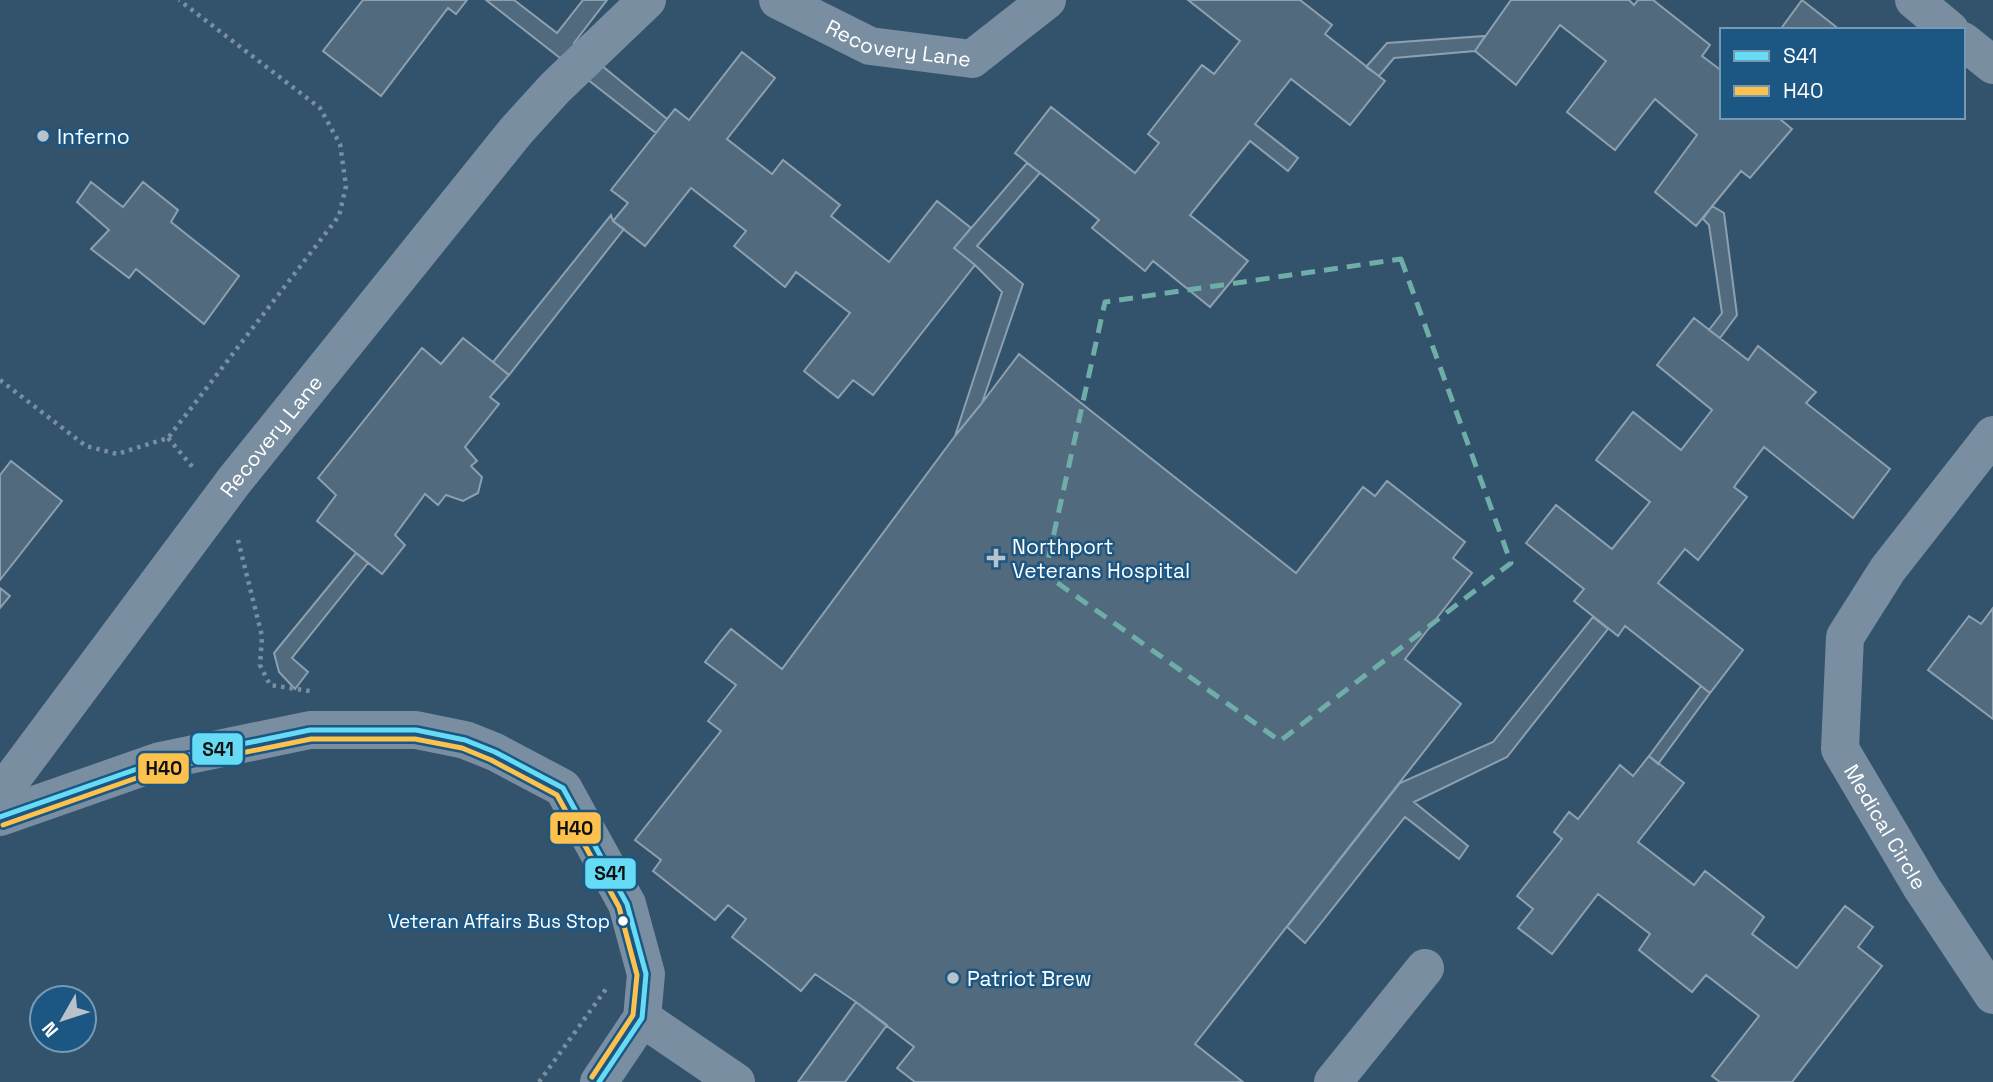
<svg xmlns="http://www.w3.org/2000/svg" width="1993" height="1082" font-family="'Space Grotesk',sans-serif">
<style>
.building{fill:#516a7d;stroke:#8da0af;stroke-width:2}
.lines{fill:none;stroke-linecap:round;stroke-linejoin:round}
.path{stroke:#798ea1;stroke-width:4.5;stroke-dasharray:3.5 5;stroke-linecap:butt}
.minor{stroke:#798ea1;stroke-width:38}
.bus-1-casing{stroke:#1c5682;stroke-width:10}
.bus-2-casing{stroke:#1c5682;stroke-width:10}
.bus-1{stroke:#66dbf5;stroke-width:5}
.bus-2{stroke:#fcc24d;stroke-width:5}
.marked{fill:none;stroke:#6fada8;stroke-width:5;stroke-dasharray:14 9;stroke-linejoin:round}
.poi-dot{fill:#b8c2cb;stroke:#1c5682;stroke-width:2.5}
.bus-dot{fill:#fff;stroke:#1c5682;stroke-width:2.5}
.labels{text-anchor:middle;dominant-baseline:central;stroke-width:5;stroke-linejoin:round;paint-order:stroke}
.bus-label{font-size:19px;fill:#fff;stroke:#1c5682;text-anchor:end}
.street-label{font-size:21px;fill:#fff;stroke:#1c5682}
.poi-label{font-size:21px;fill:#fff;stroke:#1c5682;text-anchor:start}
.line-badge{stroke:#1c5682;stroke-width:2.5}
.pale-badge-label{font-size:19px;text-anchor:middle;font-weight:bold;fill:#111}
</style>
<rect width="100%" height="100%" fill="#33526b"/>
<path class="building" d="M363,0H467L456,14L448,8L381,96L323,51Z
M486,0H514L557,33L583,0H607L574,43L667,119L656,133Z
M1188,0H1300L1332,25L1325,34L1385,81L1350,125L1291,79L1255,124L1298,158L1288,171L1250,141L1190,215L1248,261L1210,307L1153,261L1145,271L1092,228L1099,220L1015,153L1051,107L1135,173L1159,143L1148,134L1202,65L1214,74L1240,41Z
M1511,0H1629L1634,5L1638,0H1653L1710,45L1702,56L1722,71V117H1781L1780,119L1792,129L1750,178L1741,171L1696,226L1655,192L1697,135L1655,99L1615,150L1567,112L1606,61L1560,25L1516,85L1475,51Z
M1802,0L1840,30H1780Z
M1485,36L1475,51L1394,58L1379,76L1366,67L1387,43Z
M742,52L775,78L727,139L772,174L783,160L840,205L831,216L889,262L937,201L971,228L954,248L975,265L873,395L853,380L838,398L804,371L850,313L796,272L785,287L734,246L746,231L691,188L645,246L613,221L628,203L611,190L675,109L689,120Z
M1027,163L1040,173L977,246L1023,284L982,403L955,436L1002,292L975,265L954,248Z
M91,182L123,207L143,182L178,210L171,222L239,276L204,324L136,269L129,278L91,249L109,230L77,202Z
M1712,206L1724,213L1737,315L1720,338L1709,330L1722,313L1709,225L1703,219Z
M611,215L613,221L624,229L509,375L493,362Z
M1694,318L1748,360L1758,346L1816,392L1806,403L1890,469L1853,518L1764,447L1734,487L1747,497L1698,560L1685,549L1658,583L1743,650L1710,693L1625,626L1618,636L1574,601L1584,589L1526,543L1556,505L1612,549L1650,502L1596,460L1633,412L1681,450L1712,410L1657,365Z
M463,338L509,375L490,397L499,404L465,447L477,461L471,466L482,477L478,493L463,501L446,495L438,505L425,494L395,535L405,545L382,574L317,521L336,495L318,478L422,348L441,364Z
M1019,354L1296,573L1363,487L1375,496L1387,481L1465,542L1453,558L1472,573L1405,659L1461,704L1195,1044L1243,1082H915L897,1068L914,1047L856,1002L815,974L801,991L732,937L746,919L728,905L715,920L653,871L661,860L635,840L721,731L708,721L736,685L705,662L721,641L731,629L782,669L955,436L982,403Z
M11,461L62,501L0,580V475Z
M356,553L368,563L292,658L308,672L295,689L279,672L274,653Z
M0,588L10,596L0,608Z
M1993,608V719L1928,670L1969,616L1981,624Z
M1593,617L1608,629L1507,757L1414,802L1468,846L1459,859L1405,817L1305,943L1287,927L1400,783L1493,742Z
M1701,686L1710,693L1658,764L1649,756Z
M1649,756L1684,783L1638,842L1694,885L1705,871L1764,917L1752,934L1797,968L1845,906L1873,927L1858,947L1882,966L1792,1082H1720L1712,1076L1759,1016L1706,975L1692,992L1639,950L1650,934L1598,894L1552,954L1518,928L1533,909L1517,896L1562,839L1554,832L1569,812L1578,819L1620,765L1633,776Z
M856,1002L887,1025L845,1082H798Z"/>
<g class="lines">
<path class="path" d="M0,380L86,446L117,454L168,438L339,216L346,186L340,144L320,108L179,0
M168,438L195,470
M238,540L262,636L260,665L270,685L310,691
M539,1082L606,989"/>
<g class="minor">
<path id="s1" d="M778,0L870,46L972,59L1047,0"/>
<path d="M1914,0L1950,30"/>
<path d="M1963,41L1993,65"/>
<path id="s2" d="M1993,435L1888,569L1845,637L1840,749L1922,888L1993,995"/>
<path id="s3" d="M0,795L234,481L516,131L555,88L647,0"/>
<path d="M0,817L160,761L310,730H416L465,740L495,752L563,788L627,904L646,974L642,1018L599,1082"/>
<path d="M642,1018L736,1082"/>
<path d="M1333,1082L1425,968"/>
</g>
<g class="bus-1-casing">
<path id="bus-1" d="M0,817L160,761L310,730H416L465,740L495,752L563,788L627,904L646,974L642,1018L599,1082"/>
</g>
<g class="bus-2-casing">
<path id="bus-2" d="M3,825L162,769L311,739H415L462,748L491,760L557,795L619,907L637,975L633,1015L592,1077"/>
</g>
<use href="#bus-1" class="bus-1"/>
<use href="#bus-2" class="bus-2"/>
</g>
<path class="marked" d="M1401,259L1511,563L1280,741L1045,574L1105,302Z"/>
<g class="poi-dot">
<circle cx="43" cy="136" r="7"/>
<path d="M992.5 547.5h7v7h7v7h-7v7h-7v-7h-7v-7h7z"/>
<circle cx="953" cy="978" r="7"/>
</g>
<circle class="bus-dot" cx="623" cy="921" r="6"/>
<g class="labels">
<g class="bus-label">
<text x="610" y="921">Veteran Affairs Bus Stop</text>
</g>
<g class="street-label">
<text stroke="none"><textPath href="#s1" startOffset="130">Recovery Lane</textPath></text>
<text stroke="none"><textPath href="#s3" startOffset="450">Recovery Lane</textPath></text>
<text stroke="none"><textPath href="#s2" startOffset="453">Medical Circle</textPath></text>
</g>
<g class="poi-label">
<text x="57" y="136">Inferno</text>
<text x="1012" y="546">Northport<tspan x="1012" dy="24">Veterans Hospital</tspan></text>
<text x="967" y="978">Patriot Brew</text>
</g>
</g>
<g class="line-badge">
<rect x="191" y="732" width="53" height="34" rx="7" fill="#66dbf5"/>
<rect x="137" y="752" width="53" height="33" rx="7" fill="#fcc24d"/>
<rect x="549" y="811" width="53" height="34" rx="7" fill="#fcc24d"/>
<rect x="584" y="857" width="53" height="33" rx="7" fill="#66dbf5"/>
</g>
<g class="pale-badge-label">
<text x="218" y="756">S41</text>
<text x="164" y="775">H40</text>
<text x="575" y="835">H40</text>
<text x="610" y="880">S41</text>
</g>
<rect x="1720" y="28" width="245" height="91" fill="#1c5682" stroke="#779ab4" stroke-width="2"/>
<rect x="1734" y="51" width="35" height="10" fill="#66dbf5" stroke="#779ab4" stroke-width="2"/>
<text x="1783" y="63" font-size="21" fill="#ffffff">S41</text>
<rect x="1734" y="86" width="35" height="10" fill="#fcc24d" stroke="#779ab4" stroke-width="2"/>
<text x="1783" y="98" font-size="21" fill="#ffffff">H40</text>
<g transform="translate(63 1019) rotate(231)"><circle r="33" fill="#1c5682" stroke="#779ab4" stroke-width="2"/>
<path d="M0-5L12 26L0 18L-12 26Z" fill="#b8c2cb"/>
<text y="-10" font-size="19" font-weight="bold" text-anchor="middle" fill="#ffffff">N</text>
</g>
</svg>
